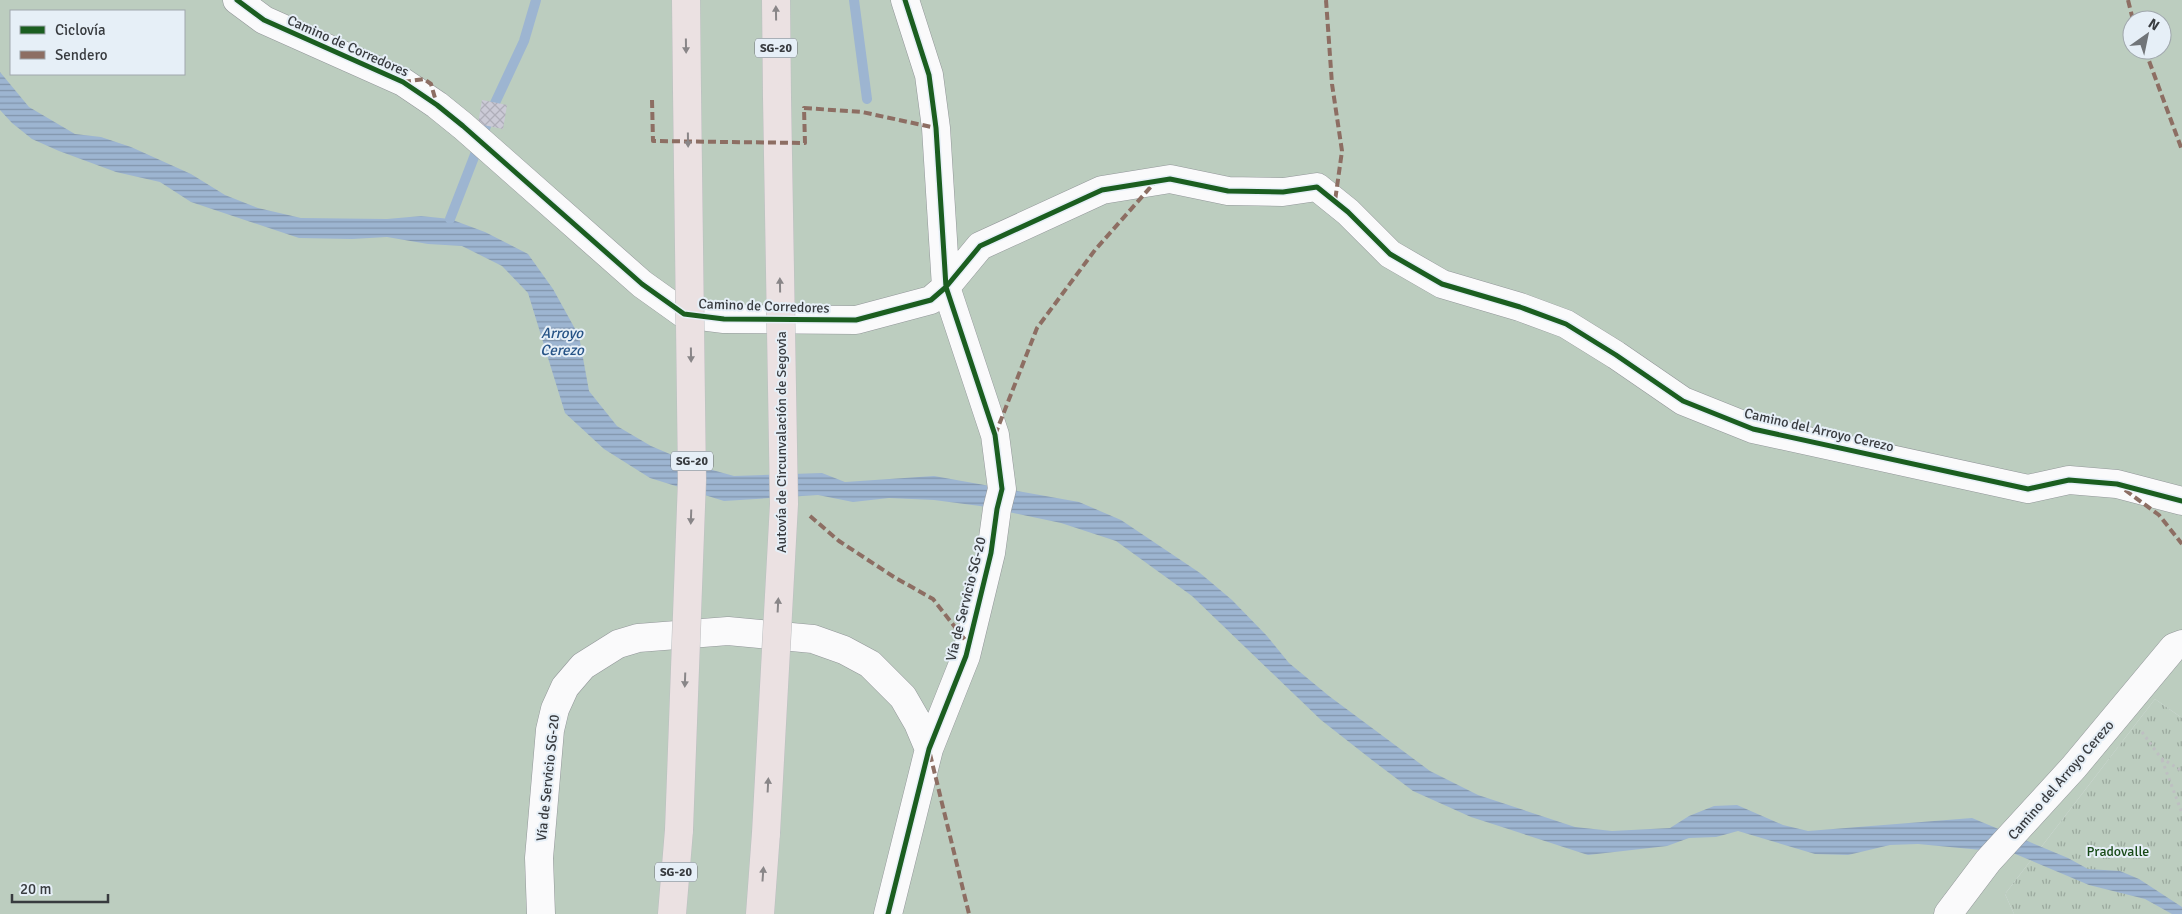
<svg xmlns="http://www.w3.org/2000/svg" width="2182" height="914" font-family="Signika,sans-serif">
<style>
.grass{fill:#bccdbf;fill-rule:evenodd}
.park{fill:url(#park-tufts)}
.water{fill:url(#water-rules)}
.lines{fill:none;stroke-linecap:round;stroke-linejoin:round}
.stream{stroke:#9db5d1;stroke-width:10}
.building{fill:url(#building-cross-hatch)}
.street-casing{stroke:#929699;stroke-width:29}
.highway-casing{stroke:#bcbfc1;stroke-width:29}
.path{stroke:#bebfc2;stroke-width:3;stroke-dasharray:2.5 4;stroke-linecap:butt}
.street{stroke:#fafafb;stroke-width:28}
.highway{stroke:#ebe1e2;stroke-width:28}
.highway-bridge-casing{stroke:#bcbfc1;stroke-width:29;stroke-linecap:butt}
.highway-bridge{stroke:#ebe1e2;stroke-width:28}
.quiet{stroke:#8d6e63;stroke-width:4;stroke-dasharray:8 4;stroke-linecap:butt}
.cycleway-casing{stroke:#e6eff7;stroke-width:8}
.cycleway{stroke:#1b5e20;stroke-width:5}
.oneway{fill:#898688}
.labels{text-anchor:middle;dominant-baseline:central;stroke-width:4;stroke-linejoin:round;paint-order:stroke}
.shield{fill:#e6eff7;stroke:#6c7176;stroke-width:1}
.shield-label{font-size:12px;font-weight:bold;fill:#383b3f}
.street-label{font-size:14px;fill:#383b3f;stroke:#e6eff7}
.park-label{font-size:14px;fill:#174a17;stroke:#e6eff7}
.water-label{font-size:15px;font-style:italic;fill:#265386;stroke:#e6eff7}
</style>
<defs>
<pattern id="park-tufts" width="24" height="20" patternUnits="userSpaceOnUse" patternTransform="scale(1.25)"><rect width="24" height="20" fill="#bccdbf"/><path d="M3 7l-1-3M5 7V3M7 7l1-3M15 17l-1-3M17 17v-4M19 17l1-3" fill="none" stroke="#9aa89d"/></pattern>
<pattern id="water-rules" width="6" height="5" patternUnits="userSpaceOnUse" patternTransform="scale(1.25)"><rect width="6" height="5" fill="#9db5d1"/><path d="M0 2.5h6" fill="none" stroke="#8194ab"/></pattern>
<pattern id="building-cross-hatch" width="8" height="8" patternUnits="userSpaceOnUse" patternTransform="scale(1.25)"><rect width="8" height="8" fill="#cbcad6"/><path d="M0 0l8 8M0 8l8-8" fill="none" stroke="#afaeb9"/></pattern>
</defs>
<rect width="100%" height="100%" fill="#dce1e5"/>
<path class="grass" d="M0,0H2182V718L2155,699L2005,894L2014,914H0ZM11,11H184V74H11ZM2132,20H2162V50H2132Z"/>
<path class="park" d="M2155,699L2182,718V914H2014L2005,894Z"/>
<path class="water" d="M0,72L29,107L75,134L101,137L131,147L191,174L225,195L258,208L301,218L387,219L421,216L450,219L485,232L528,254L553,289L579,336L589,391L617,426L651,446L698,466L734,476L822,473L845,482L934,476L1079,502L1121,520L1200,573L1232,600L1267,636L1289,663L1329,696L1430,771L1478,795L1575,827L1612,831L1670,828L1689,816L1714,806L1737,805L1783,825L1808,831L1972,818L2068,858L2088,869L2120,871L2139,879L2182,907V914H2172L2145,899L2089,885L2013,853L1918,844L1890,845L1848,855L1815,854L1738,831L1716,837L1689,838L1667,846L1588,855L1471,817L1413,791L1372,760L1321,720L1192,596L1116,541L1061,523L980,506L934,500L889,498L853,502L818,495L724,501L650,478L604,449L565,413L528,293L502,266L462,246L428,244L387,237L352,239L299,238L191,202L160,182L116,172L59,151L32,139L12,123L0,110Z"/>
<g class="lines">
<path class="stream" d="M854,0L867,99
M450,219L495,103L524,41L536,0"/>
</g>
<path class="building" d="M482,100L507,105L503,129L478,124Z"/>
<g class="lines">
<g class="street-casing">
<path id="street" d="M237,0L264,20L403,82L437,105L463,126L642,284L684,314L724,319L856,320L931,300L946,287L980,246L1102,190L1170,179L1228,191L1283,192L1317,187L1348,212L1390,254L1442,284L1520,307L1566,324L1616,355L1683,401L1753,429L2028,489L2069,480L2117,484L2182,501
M541,914L539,858L550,730L555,709L565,687L583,666L618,644L638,638L728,631L813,639L844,650L870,664L903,697L918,723L929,749
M888,914L929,749L966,656L991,553L997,509L1002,489L995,435L946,287L936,128L929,75L905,0
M1948,914L1988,861L2074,767L2174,647L2182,644"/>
</g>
<g class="highway-casing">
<path id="highway" d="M686,0L687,91
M776,0L777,97
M672,914L679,830
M760,914L766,833"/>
</g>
<path class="path" d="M2142,732L2161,758L2182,771
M2162,760L2182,813"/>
<use href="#street" class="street"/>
<use href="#highway" class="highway"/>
<g class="highway-bridge-casing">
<path id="highway-bridge" d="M679,830L692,480L687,91
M766,833L784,504L777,97"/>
</g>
<use href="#highway-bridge" class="highway-bridge"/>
<path class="quiet" d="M1326,0L1332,84L1342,151L1335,201
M2128,0L2133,20
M2145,50L2182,150
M403,82L424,79L431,84L437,105
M652,100L653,141L805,143L804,108L862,112L936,128
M995,435L1037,328L1095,250L1155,182
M2125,490L2159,515L2182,544
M810,516L839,541L894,577L933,599L969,645
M930,754L969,914"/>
<g class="cycleway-casing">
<path id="cycleway" d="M237,0L264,20L403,82L437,105L463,126L642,284L684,314L724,319L856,320L931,300L946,287L980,246L1102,190L1170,179L1228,191L1283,192L1317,187L1348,212L1390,254L1442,284L1520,307L1566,324L1616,355L1683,401L1753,429L2028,489L2069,480L2117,484L2182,501
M888,914L929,749L966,656L991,553L997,509L1002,489L995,435L946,287L936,128L929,75L905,0"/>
</g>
<use href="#cycleway" class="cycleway"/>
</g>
<defs><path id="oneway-solid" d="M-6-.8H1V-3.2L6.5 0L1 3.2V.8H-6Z" transform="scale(1.25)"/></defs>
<g class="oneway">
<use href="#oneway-solid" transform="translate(776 13) rotate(-91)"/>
<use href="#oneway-solid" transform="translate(686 46) rotate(89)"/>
<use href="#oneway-solid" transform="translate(688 140) rotate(89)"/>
<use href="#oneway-solid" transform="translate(780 285) rotate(-91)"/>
<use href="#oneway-solid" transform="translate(691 355) rotate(89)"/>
<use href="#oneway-solid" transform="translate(691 517) rotate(92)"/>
<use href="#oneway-solid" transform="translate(778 605) rotate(-87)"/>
<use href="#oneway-solid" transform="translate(685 680) rotate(92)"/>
<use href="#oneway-solid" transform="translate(768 785) rotate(-87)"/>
<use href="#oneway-solid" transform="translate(763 874) rotate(-86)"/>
</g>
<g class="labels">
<g class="shield">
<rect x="755" y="38.5" width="42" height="19" rx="4"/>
<rect x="671" y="451.5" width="42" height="19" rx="4"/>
<rect x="655" y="862.5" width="42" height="19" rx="4"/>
</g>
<g class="shield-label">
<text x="776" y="48">SG-20</text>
<text x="692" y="461">SG-20</text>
<text x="676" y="872">SG-20</text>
</g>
<g class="street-label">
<text transform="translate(348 46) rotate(24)">Camino de Corredores</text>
<text transform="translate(764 306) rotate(2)">Camino de Corredores</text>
<text transform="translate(1819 430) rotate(13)">Camino del Arroyo Cerezo</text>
<text transform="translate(781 442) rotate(-90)">Autovía de Circunvalación de Segovia</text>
<text transform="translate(966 599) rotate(-76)">Vía de Servicio SG-20</text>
<text transform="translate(548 778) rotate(-84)">Vía de Servicio SG-20</text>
<text transform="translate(2061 780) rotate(-49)">Camino del Arroyo Cerezo</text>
</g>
<g class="park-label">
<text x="2118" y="851">Pradovalle</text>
</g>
<g class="water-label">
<text x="562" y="333">Arroyo<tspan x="562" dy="17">Cerezo</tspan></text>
</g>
</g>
<rect x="10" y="10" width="175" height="65" fill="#e6eff7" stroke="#a0a7ad"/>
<rect x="20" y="26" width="25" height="8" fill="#1b5e20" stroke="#a0a7ad"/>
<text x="55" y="35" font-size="15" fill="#383b3f">Ciclovía</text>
<rect x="20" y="51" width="25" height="8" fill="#8d6e63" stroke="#a0a7ad"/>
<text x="55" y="60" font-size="15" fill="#383b3f">Sendero</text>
<g transform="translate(2147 35) rotate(33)"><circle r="24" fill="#e6eff7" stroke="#a0a7ad"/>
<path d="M0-4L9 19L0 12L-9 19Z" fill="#717579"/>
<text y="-8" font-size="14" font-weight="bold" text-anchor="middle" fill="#383b3f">N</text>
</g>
<path d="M12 894v8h96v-8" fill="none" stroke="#383b3f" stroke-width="2.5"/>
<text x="20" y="894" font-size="15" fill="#383b3f" stroke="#e6eff7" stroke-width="4" paint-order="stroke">20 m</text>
</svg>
